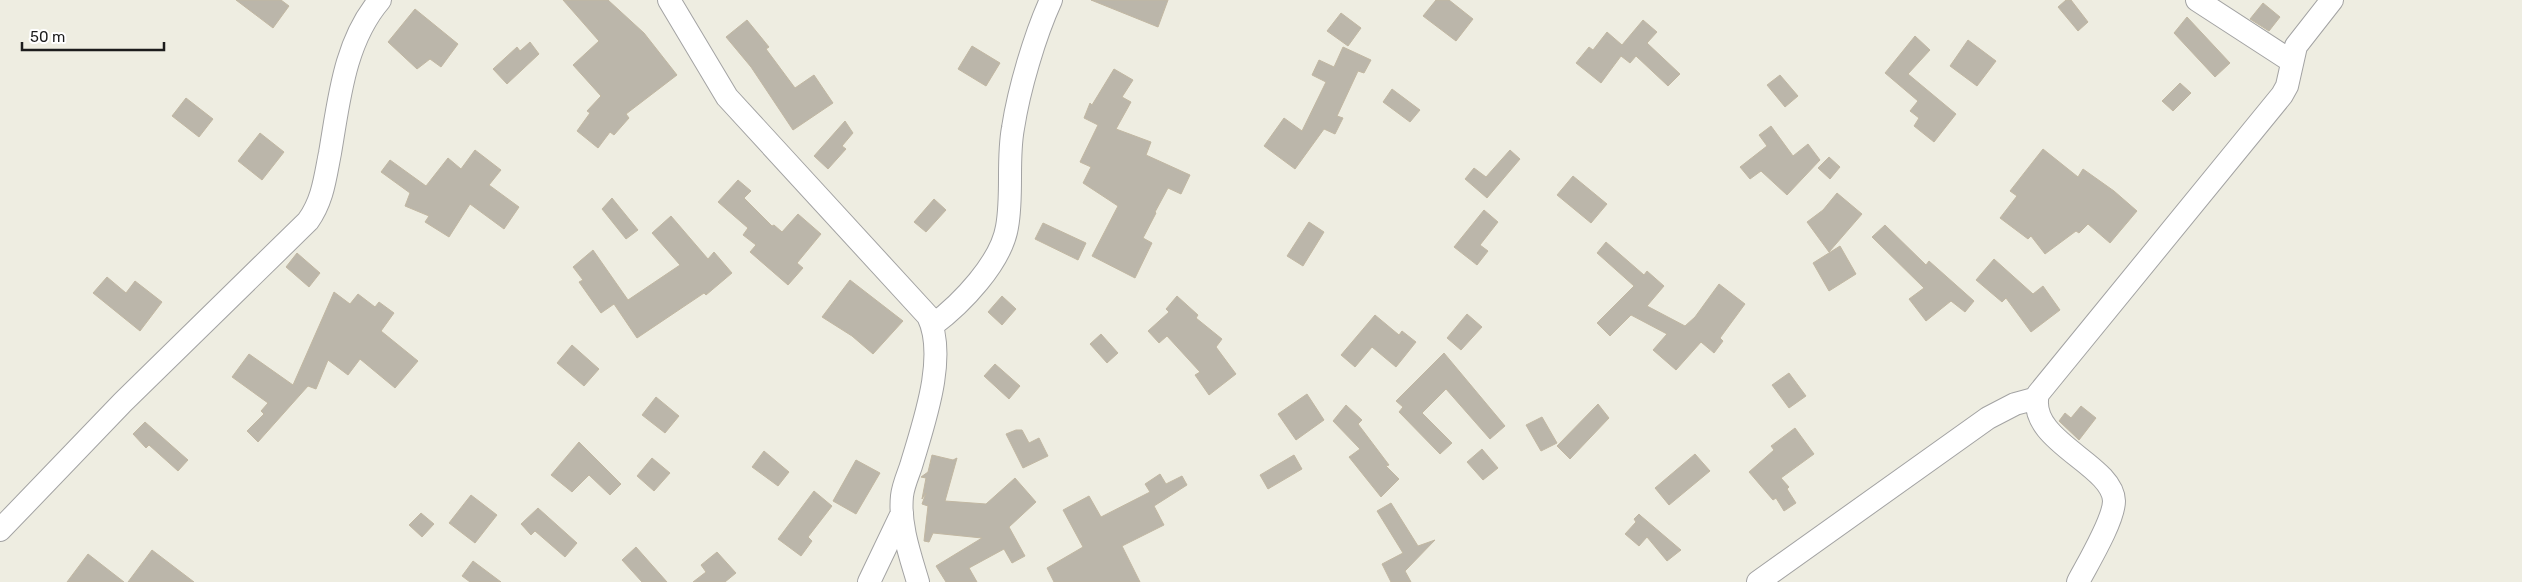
<svg xmlns="http://www.w3.org/2000/svg" width="2522" height="582" font-family="Rubik,sans-serif">
<style>
.building{fill:#bbb6aa;stroke:#c1b7a2}
.lines{fill:none;stroke-linecap:round;stroke-linejoin:round}
.street-casing{stroke:#a3a3a3;stroke-width:24}
.street{stroke:#fff;stroke-width:22}
</style>
<rect width="100%" height="100%" fill="#eeede1"/>
<path class="building" d="M236,0H281L289,6L273,28Z
M563,0H608L644,33L677,75L626,114L629,118L614,135L610,132L598,148L577,131L590,113L587,111L601,96L573,65L599,41Z
M1091,0H1168L1158,27Z
M1436,0H1449L1473,19L1456,41L1423,16Z
M2066,0H2071L2088,22L2078,31L2058,7Z
M2263,3L2280,17L2269,31L2250,19Z
M415,9L458,44L441,67L430,59L417,69L388,42Z
M1341,13L1361,28L1348,46L1327,31Z
M2187,17L2230,63L2215,77L2174,33Z
M747,20L769,47L766,49L795,88L814,75L833,103L793,130L751,67L726,37Z
M1643,20L1657,32L1647,43L1680,74L1668,86L1636,56L1630,63L1621,56L1601,83L1576,63L1589,47L1593,50L1607,32L1622,45Z
M1915,36L1930,50L1908,74L1956,114L1934,142L1914,126L1919,118L1910,111L1918,101L1885,73Z
M1968,40L1996,61L1977,86L1950,66Z
M530,42L539,54L507,84L493,69L517,47L520,51Z
M972,46L1000,63L986,86L958,69Z
M1343,47L1371,60L1364,73L1358,71L1337,116L1343,118L1335,134L1324,129L1295,169L1264,146L1284,118L1302,131L1326,82L1312,75L1319,60L1334,67Z
M1114,69L1133,80L1122,97L1131,102L1116,129L1151,142L1146,155L1190,175L1181,194L1168,188L1155,212L1156,213L1143,238L1152,243L1135,278L1092,256L1118,206L1083,183L1091,167L1080,162L1098,125L1084,118L1090,103L1092,105Z
M1780,75L1798,96L1785,107L1767,85Z
M2180,83L2191,93L2173,111L2162,101Z
M1392,89L1420,110L1410,122L1383,102Z
M186,98L213,119L199,137L172,116Z
M845,121L853,133L842,146L846,149L828,169L814,156Z
M1771,126L1793,156L1808,144L1820,160L1787,195L1761,171L1750,179L1740,167L1767,146L1759,135Z
M260,133L284,152L262,180L238,161Z
M2043,149L2078,177L2083,169L2114,191L2137,211L2110,243L2088,224L2079,233L2076,231L2045,254L2031,236L2028,239L2000,218L2017,196L2010,191Z
M475,150L501,170L489,185L519,207L504,229L470,204L449,237L425,222L429,216L405,206L410,193L381,172L390,160L426,186L448,158L461,169Z
M1510,150L1520,159L1487,198L1465,179L1474,168L1486,177Z
M1829,157L1840,167L1830,179L1818,168Z
M1573,176L1607,204L1591,223L1557,195Z
M738,180L751,191L744,198L772,226L774,225L782,232L798,214L821,234L797,263L803,268L788,285L750,252L756,245L743,235L748,228L718,202Z
M1837,193L1862,214L1829,252L1807,222L1823,210Z
M612,198L638,230L626,239L602,209Z
M934,199L946,210L926,232L914,222Z
M1484,210L1498,222L1480,245L1488,251L1477,265L1454,247Z
M671,216L708,259L714,252L732,273L706,295L704,293L637,338L614,304L601,313L579,282L583,280L573,267L593,250L628,300L680,265L652,233Z
M1309,222L1324,232L1303,266L1287,256Z
M1043,223L1086,243L1078,260L1035,239Z
M1885,225L1926,265L1929,261L1974,301L1965,312L1951,301L1926,321L1909,299L1924,288L1872,237Z
M1606,242L1644,275L1647,271L1664,286L1647,306L1685,326L1695,317L1719,284L1745,304L1720,338L1723,341L1714,353L1701,342L1676,370L1653,350L1667,334L1631,315L1610,336L1597,323L1634,286L1597,253Z
M1840,246L1856,274L1829,291L1813,263Z
M297,253L320,273L309,287L286,267Z
M1994,259L2033,294L2043,286L2060,310L2031,332L2006,298L2002,302L1976,280Z
M107,277L126,293L135,281L162,302L140,331L93,293Z
M850,280L903,321L873,354L852,336L822,317Z
M334,292L350,304L358,294L375,307L379,302L394,313L381,331L418,361L395,388L360,359L348,375L328,360L316,389L308,386L258,442L247,431L264,414L261,411L268,403L232,377L249,354L293,385Z
M1002,296L1016,309L1002,325L988,312Z
M1177,296L1198,315L1196,318L1222,339L1216,347L1236,374L1209,395L1195,375L1200,372L1167,336L1159,343L1148,331L1169,312L1166,309Z
M1467,314L1482,327L1461,350L1447,338Z
M1375,315L1399,335L1402,331L1416,342L1396,367L1372,347L1355,367L1341,355Z
M1101,334L1118,353L1107,363L1090,344Z
M572,345L599,369L584,386L557,363Z
M1444,353L1505,426L1490,439L1446,389L1422,413L1452,443L1440,454L1399,412L1403,407L1396,401Z
M995,364L1020,386L1009,399L984,376Z
M1789,373L1806,396L1789,408L1772,385Z
M1307,394L1324,420L1296,440L1278,414Z
M656,397L679,416L665,433L642,415Z
M1598,404L1609,418L1570,459L1557,446Z
M1346,405L1362,420L1358,424L1389,465L1386,466L1399,479L1381,497L1349,457L1360,449L1333,421Z
M2081,406L2096,418L2079,440L2059,421L2065,413L2071,418Z
M1542,417L1557,443L1541,451L1526,425Z
M145,422L188,460L178,471L149,445L146,448L133,434Z
M1795,428L1814,454L1781,478L1789,487L1787,489L1796,503L1784,511L1776,498L1773,500L1749,472L1774,450L1771,446Z
M1016,430H1022L1029,443L1039,438L1048,456L1023,468L1006,434Z
M579,442L621,484L610,495L589,475L572,492L551,475Z
M1482,449L1498,468L1483,480L1467,462Z
M764,451L789,472L778,486L752,467Z
M1695,454L1710,471L1669,505L1655,488Z
M932,455L953,460L957,458L945,501L986,504L1015,478L1036,502L1009,527L1025,556L1012,563L1004,549L969,568L977,582H946L936,566L982,538L933,533L929,542L924,541L928,506L922,504L926,493L922,499L926,478L921,477L928,472Z
M1294,455L1302,469L1268,489L1260,475Z
M652,458L670,473L654,491L637,476Z
M856,460L880,473L856,514L833,501Z
M1160,474L1166,484L1182,476L1187,485L1154,506L1164,525L1122,546L1140,582H1054L1047,568L1083,547L1063,510L1089,496L1101,517L1150,492L1145,484Z
M814,491L832,506L808,537L812,541L801,556L778,539Z
M471,495L497,515L475,543L449,523Z
M1391,503L1418,546L1435,540L1405,571L1411,582H1391L1382,564L1403,553L1377,511Z
M538,508L577,543L565,557L535,531L531,535L521,524Z
M421,513L434,524L422,537L409,525Z
M1639,514L1641,516L1681,550L1667,561L1647,537L1639,546L1625,534L1636,522L1634,519Z
M636,547L667,582H642L622,560Z
M152,550L194,582H128Z
M717,552L736,573L725,582H693L706,572L701,565Z
M88,554L124,582H67Z
M473,561L501,582H470L462,576Z"/>
<g class="lines">
<g class="street-casing">
<path id="street" d="M669,0L727,97L928,316C948,357 923,425 911,466C908,475 903,486 902,496C899,524 910,555 918,582
M2197,0L2291,61
M933,325C961,304 1001,263 1007,227C1013,194 1007,160 1013,128C1019,89 1035,35 1051,0
M0,530L123,402L308,221C323,200 325,178 330,153C339,101 344,42 380,0
M869,582L902,513
M1758,582L1988,418L2015,404L2037,398
M2078,582C2088,563 2114,520 2114,501C2113,464 2026,441 2038,394L2282,95L2287,86L2296,46L2332,0"/>
</g>
<use href="#street" class="street"/>
</g>
<path d="M22 42v8h142v-8" fill="none" stroke="#1c1c1c" stroke-width="2.5"/>
<text x="30" y="42" font-size="15" fill="#1c1c1c" stroke="#ffffff" stroke-width="4" paint-order="stroke">50 m</text>
</svg>
